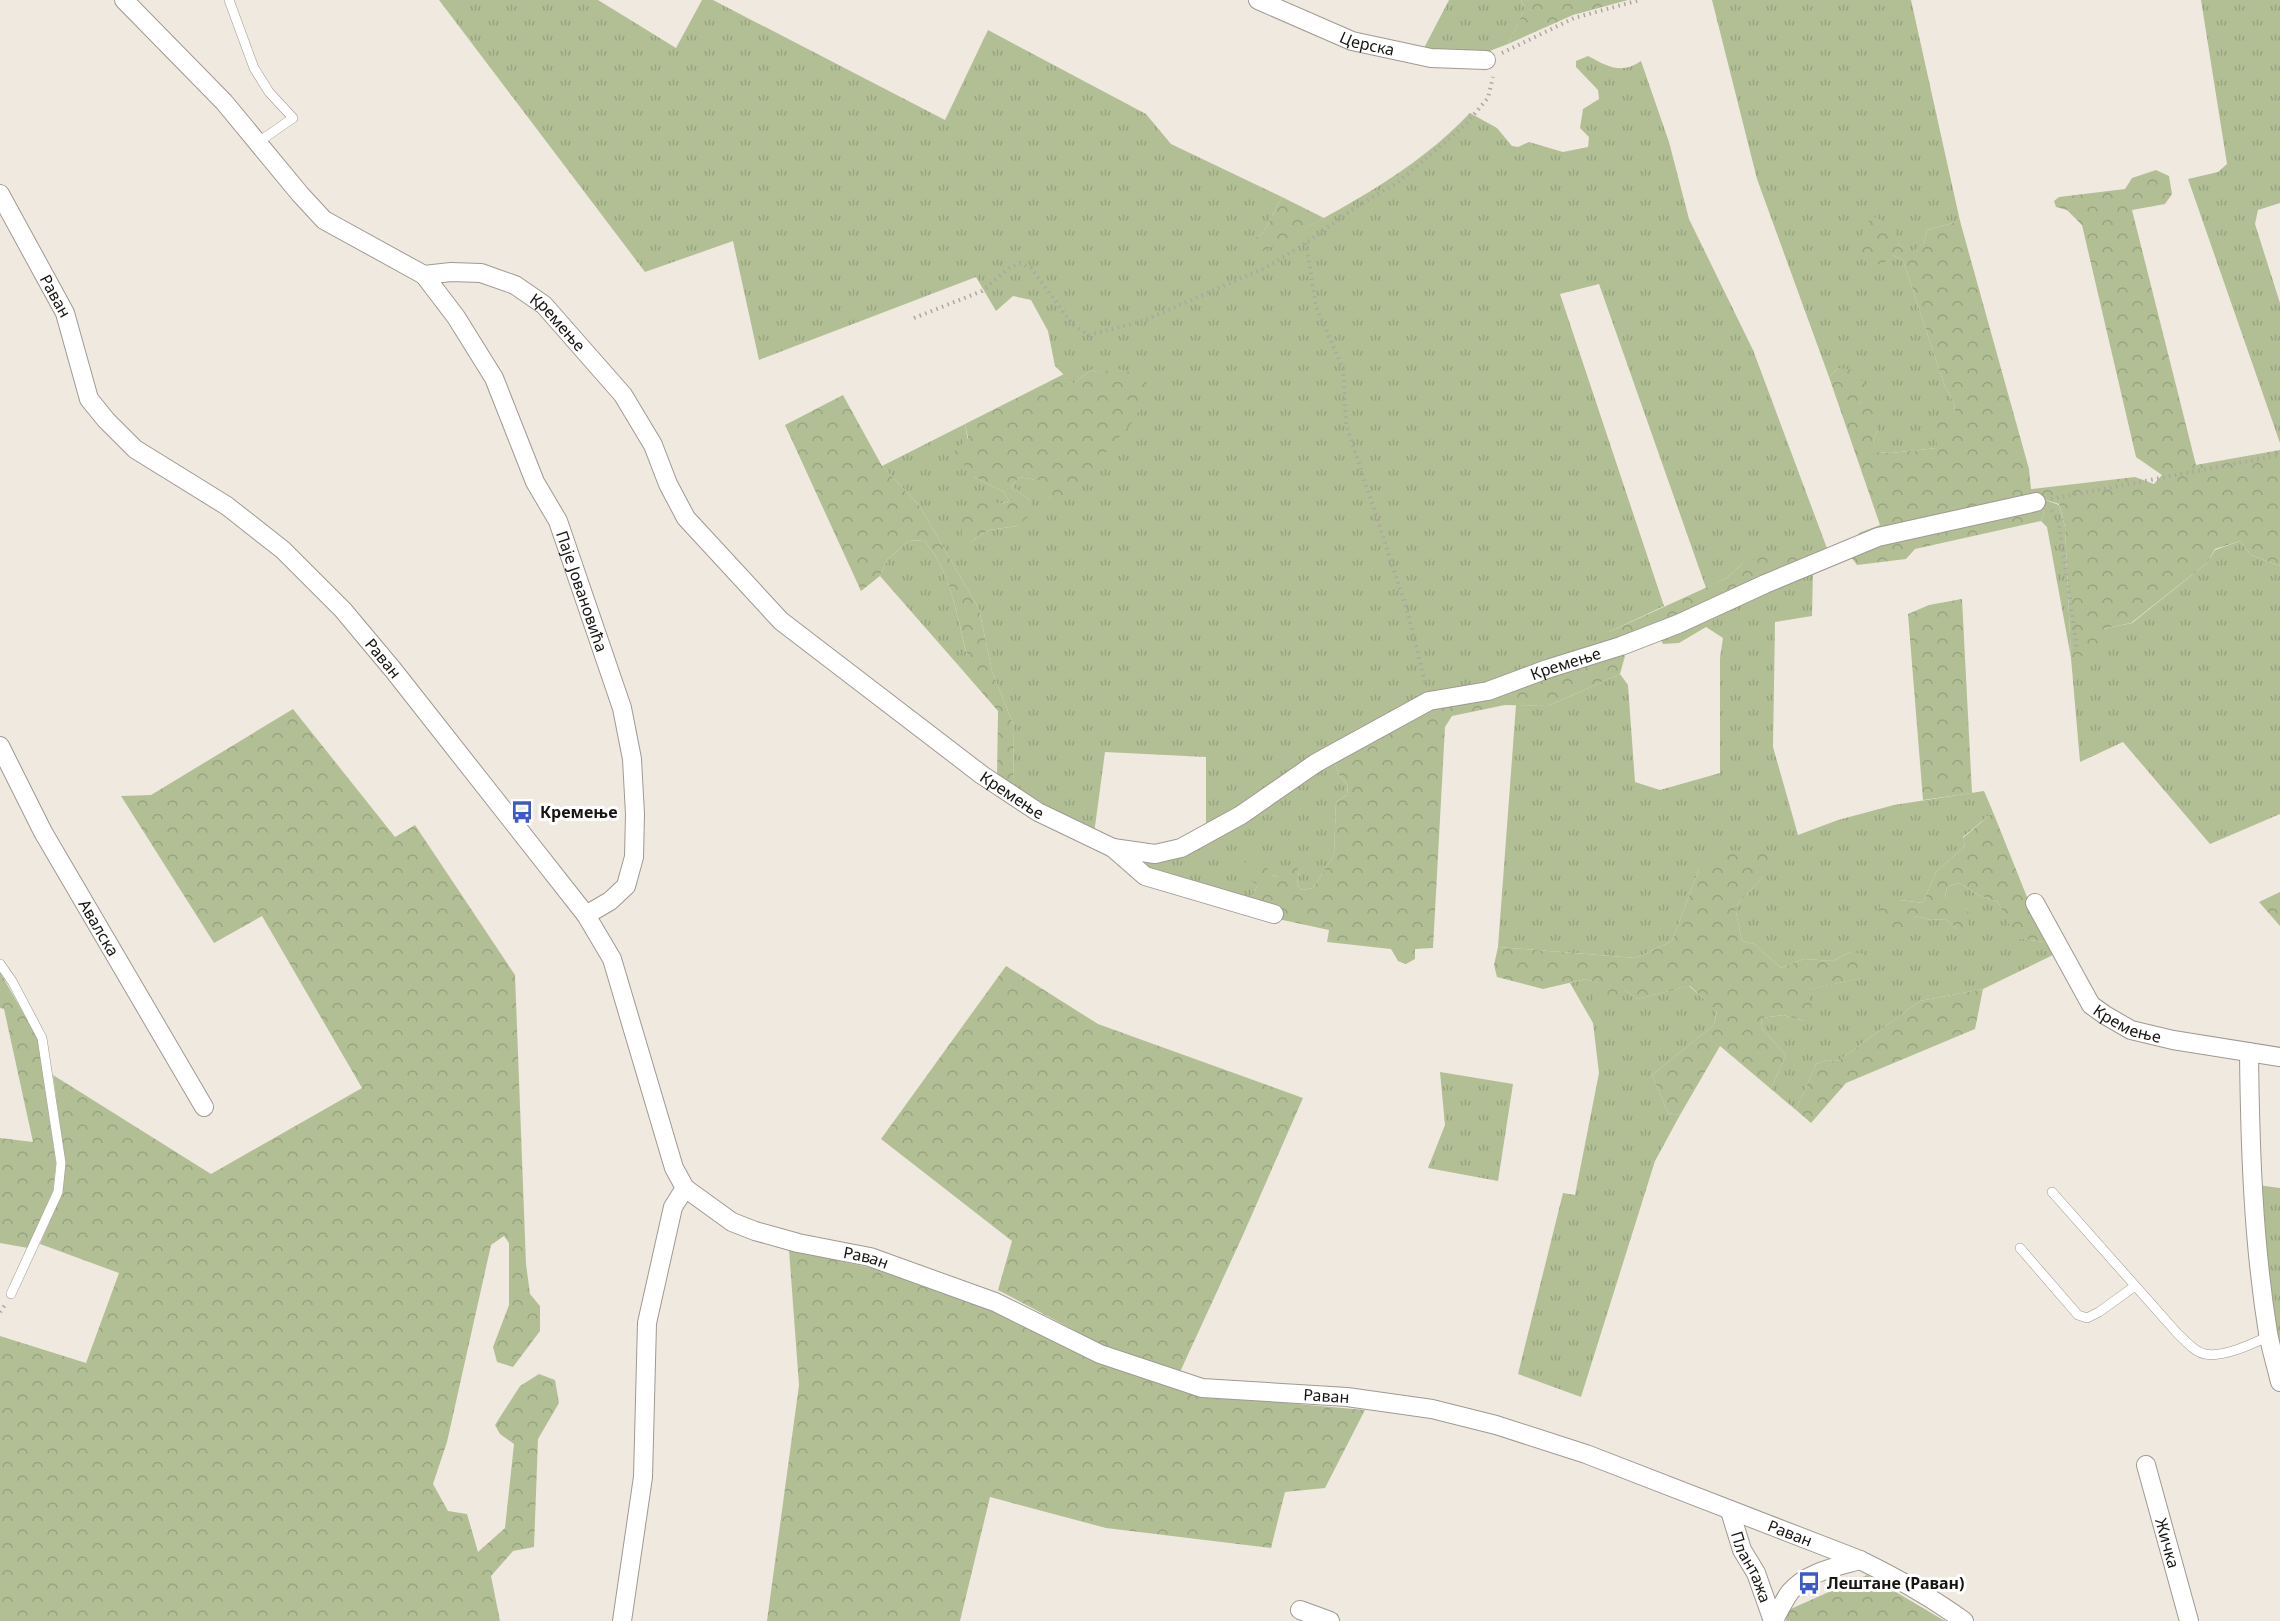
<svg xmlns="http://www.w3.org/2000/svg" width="2280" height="1621" font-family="'Noto Sans',sans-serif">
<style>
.grass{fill:url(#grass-tufts)}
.forest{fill:url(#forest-crowns)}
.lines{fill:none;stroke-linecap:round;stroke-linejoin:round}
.service-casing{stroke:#a09992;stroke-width:10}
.minor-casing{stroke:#a09992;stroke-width:20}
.path{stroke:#ada7a0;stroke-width:4;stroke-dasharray:1.5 4.5;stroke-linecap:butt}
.service{stroke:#fff;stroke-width:9}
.minor{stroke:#fff;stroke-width:18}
.labels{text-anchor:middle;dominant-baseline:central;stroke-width:6;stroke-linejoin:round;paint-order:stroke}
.street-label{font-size:16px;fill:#181613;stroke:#fff}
.poi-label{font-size:16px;font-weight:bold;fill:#181613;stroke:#fff;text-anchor:start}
</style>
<defs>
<pattern id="grass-tufts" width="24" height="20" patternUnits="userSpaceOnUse" patternTransform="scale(1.5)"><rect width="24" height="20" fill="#b2bf95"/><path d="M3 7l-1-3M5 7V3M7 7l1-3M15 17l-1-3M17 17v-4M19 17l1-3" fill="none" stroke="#98a380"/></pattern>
<pattern id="forest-crowns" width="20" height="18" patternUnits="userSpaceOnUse" patternTransform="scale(1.5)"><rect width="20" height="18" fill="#b2bf95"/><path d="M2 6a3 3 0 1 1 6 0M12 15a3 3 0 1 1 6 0" fill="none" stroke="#98a380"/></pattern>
</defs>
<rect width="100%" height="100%" fill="#f0e9e0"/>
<path class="grass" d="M439,0H598L676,48L702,0H713L945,120L988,30L1146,114L1171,144L1282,197L1263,233L1250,242L1264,250C1337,211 1412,174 1470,113L1497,128L1512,146L1518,147L1529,142L1563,152L1588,147L1589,137L1580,128L1583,109L1599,99L1598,90L1576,67V61L1588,56C1607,66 1621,75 1641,61L1669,142L1689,219L1753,350L1828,551L1809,561L1743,563L1727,578L1706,588L1599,284L1560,294L1664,606L1609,632L1610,643L1487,687L1428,699L1206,830V757L1105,752L1094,834L1013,789L1014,726L992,671L979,609L919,505L882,466L965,424L974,477L1004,492L1009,501L1000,504L970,542L989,530L1017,526L1031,501L1011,486L1020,477L1041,481L1051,501L1101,374L1091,370L1073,384L1055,366L1048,331L1031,300L1013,296L996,311L976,277L759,360L733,241L645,272Z
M1449,0H1521L1525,8L1508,44L1487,52L1423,50Z
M1712,0H1911L1960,221L1927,230L1924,243L1912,253L1897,244L1892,255L1903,260L1944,384L1954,403L1955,414L1937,448L1891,453L1876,452L1873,440L1878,430L1838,368L1829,377L1757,179Z
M2201,0H2280V203L2258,210L2255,224L2280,303V443L2188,179L2218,172L2227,164Z
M2040,498L2059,505L2065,527L2071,658L2103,629L2132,623L2207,563L2215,550L2240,541L2251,555L2280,566V814L2210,844L2123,742L2080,762L2071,658L2047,527L2041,521L2044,514Z
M924,540C951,572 957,616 967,656L958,665L880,576L887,560L908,541Z
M1813,570L1812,616L1775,622L1773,747L1798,835L1838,820L1894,805L1984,791L1993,812L1963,837L1965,846L1936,872L1923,903L1900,900L1912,923L1915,916L1931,920L1946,919L1957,929L1968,910L1945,898L1947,887L1959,883L1978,895L1998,902L2017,938L2052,943L2057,953L1983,989L1920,1001L1838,1061L1826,1060L1816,1064L1796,1110L1771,1089L1786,1055L1761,1028L1762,1018L1783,1015L1804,1021L1806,990L1861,978L1850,952L1833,961L1804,959L1781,968L1754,944L1742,941L1735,907L1764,876L1699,869L1672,941L1636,958L1498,947L1516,705L1548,706L1620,674L1628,685L1635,782L1660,790L1720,773V658L1723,638L1706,627L1679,643L1663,644L1659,636Z
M1333,758L1339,775L1348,785L1347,795L1336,802L1334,855L1313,888L1302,890L1297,885L1299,871L1278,877L1272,875L1258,885L1249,902L1145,871L1147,857Z
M1586,979L1625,990L1637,999L1689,986L1717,1010L1714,1025L1652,1075L1668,1113L1680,1115L1655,1161L1581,1397L1518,1374L1563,1193L1575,1195L1599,1073L1593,1023L1570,983Z
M1440,1072L1513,1084L1498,1181L1428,1168L1445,1125Z
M2257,1185L2280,1188V1359L2274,1338Z"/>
<path class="forest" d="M1521,0H1628L1573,15L1508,44L1525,8Z
M2156,170L2169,176L2172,194L2165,204L2132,210L2196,465L2280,450V566L2251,555L2240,541L2215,549L2207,563L2131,623L2103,629L2108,651L2071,658L2065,527L2059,504L2040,498L2044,514L2041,521L1915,549L1906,559L1857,565L1851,557L1859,533L1880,525L1829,377L1838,368L1854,370L1865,385L1860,403L1878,412V430L1873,440L1877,452L1891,453L1937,448L1936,424L1946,416L1955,414L1954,403L1944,384L1903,260L1892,255L1883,264L1869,265L1858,251L1865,223L1876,217L1895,230L1897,244L1912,252L1924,243L1927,230L1960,221L2029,469L2031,489L2135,477L2154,484L2162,475L2136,457L2082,225L2067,210L2056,207L2054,201L2059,197L2125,189L2132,178Z
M1282,197L1324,218L1264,251L1249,242L1263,233Z
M1113,367L1148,378L1136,418L1064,500L1051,501L1040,481L1020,477L1011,486L1031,501L1033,513L1017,526L989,530L970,542L962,536L961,520L985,497L1000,504L1009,501L1004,492L974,477L954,452L968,438L965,424L1064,374L1073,384L1091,370L1101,374Z
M843,395L882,466L919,505L979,609L992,671L1014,726L1013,789L997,779L998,711L958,665L967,655C957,616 951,572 924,540L908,541L887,560L880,576L861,591L785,425Z
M1795,547L1805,551L1809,561L1674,618L1610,643L1606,639L1609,632L1727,578L1743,563Z
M1962,599L1972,793L1923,800L1908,614L1929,605Z
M1620,650L1625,656L1620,674L1548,706L1505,705L1452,716L1445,727L1433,948L1415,949V959L1406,964L1398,961L1391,949L1327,942L1329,930L1278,919L1249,902L1258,885L1245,877L1241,865L1250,859L1263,862L1272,875L1278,877L1283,867L1294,864L1299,871L1297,885L1302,890L1313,888L1334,855L1336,802L1347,795L1348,785L1339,775L1333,758L1430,705Z
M293,709L395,837L415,825L515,975L526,1264L530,1294L540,1306V1331L513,1367L497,1362L493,1347L509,1305V1243L504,1236L491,1245L447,1442L433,1484L448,1511L467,1514L478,1552L505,1528L514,1444L500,1434L495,1425L520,1386L539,1374L555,1380L559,1403L538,1439L534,1547L513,1551L491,1576L500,1621H0V1336L86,1363L119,1273L40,1244L62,1192L65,1162L53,1075L211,1174L362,1088L262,916L214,943L121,796L151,795Z
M1993,812L2031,907L2052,943L2016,938L1998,902L1978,895L1959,883L1947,887L1945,897L1968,910L1969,928L1957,929L1946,919L1931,920L1915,916L1909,933L1888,935L1877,923L1880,905L1900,900L1923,903L1936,872L1965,846L1963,838Z
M1719,850L1767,852L1773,857L1764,876L1735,907L1742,941L1754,944L1781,968L1804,959L1833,961L1850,952L1864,954L1870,966L1862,978L1807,990L1814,1015L1804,1021L1783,1015L1762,1018L1761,1028L1786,1055L1771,1089L1720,1046L1680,1115L1668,1113L1652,1075L1714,1025L1717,1011L1690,986L1637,999L1625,990L1603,1004L1592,1001L1599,983L1586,979L1543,989L1497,977L1494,965L1498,947L1636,958L1672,941L1699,869Z
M2280,892V926L2259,902Z
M1006,966L1098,1024L1303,1098L1243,1235L1180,1372L1104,1346L998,1290L1012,1241L881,1139Z
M0,972L38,1039L56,1163L53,1191L28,1248L0,1243V1138L33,1142L4,1009L0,1008Z
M1983,989L1975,1029L1846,1083L1811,1123L1796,1110L1816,1064L1826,1060L1838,1061L1920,1001Z
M789,1250L877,1269L990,1310L1096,1361L1198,1395L1365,1410L1325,1488L1285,1492L1271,1548L1106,1528L990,1497L960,1621H767L799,1385Z
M1867,1575L1945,1621H1786V1611Z"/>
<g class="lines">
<g class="service-casing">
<path id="service" d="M229,0L254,68L269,92L293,118L257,143
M0,964L12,981L42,1038L61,1163L58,1192L11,1294
M2052,1192L2178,1334C2186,1341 2194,1352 2205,1354C2223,1358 2252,1344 2269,1336
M2020,1248L2078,1315L2087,1318L2099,1312L2135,1286"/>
</g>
<g class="minor-casing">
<g id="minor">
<path id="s1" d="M124,0L224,102L300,194L324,220L424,275L451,272L481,273L515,285L544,305L623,395L653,445L668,484L686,518L781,621L982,775L1038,812L1113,848L1155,854L1181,848L1241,815L1316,763L1429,701L1488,691L1547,669L1621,646L1678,624L1765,584L1878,537L2036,502"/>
<path id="s2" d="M1258,0L1352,41L1431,58L1486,60"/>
<path id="s3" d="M0,194L65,313L89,399L106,420L135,449L227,506L283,550L343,610L394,671L586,915L612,959L674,1168L685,1188L732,1222L755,1231L798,1243L870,1257L995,1302L1100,1354L1202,1388L1347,1397L1432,1409L1496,1425L1586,1454L1860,1560C1897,1578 1931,1597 1964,1621"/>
<path id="s4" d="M424,275L456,317L494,378L535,482L558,521L622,708L632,759L635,814L634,857L626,886L610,901L586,915"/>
<path id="s5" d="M0,746L43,832L204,1107"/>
<path d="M1113,848L1145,876L1274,914"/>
<path id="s6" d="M2035,903L2091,1005L2105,1015L2131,1030L2173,1040L2280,1057"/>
<path d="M2249,1052C2250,1146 2253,1240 2268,1333C2271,1349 2276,1365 2280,1382"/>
<path id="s7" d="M2146,1465L2189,1621"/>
<path id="s8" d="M1730,1511L1742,1550L1756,1573L1773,1621"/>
<path d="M1300,1610L1330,1621"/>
<path d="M622,1621L643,1477L647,1323L673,1207L685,1188"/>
<path d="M1773,1621C1779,1612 1784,1600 1790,1592C1807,1572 1836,1567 1860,1560"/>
</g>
</g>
<path class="path" d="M1502,53L1574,18L1640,0
M1306,243L1316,307L1343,368L1346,424L1407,610L1426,686
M914,318L982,291L1009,268L1020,263L1031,268L1073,325L1089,335L1143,321L1267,267L1306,243L1356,207L1397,183L1465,125L1488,98L1493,77
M2051,499L2280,455
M2052,510L2059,523L2077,649
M0,1312L5,1305"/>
<use href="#service" class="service"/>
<use href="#minor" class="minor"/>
</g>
<defs>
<g id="bus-bare" transform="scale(1.8)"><path d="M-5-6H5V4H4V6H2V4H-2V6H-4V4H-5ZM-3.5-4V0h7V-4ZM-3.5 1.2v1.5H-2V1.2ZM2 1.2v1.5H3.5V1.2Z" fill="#3b59cb" stroke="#fff" stroke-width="2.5" paint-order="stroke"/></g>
</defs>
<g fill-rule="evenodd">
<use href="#bus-bare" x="522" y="812"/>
<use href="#bus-bare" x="1809" y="1583"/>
</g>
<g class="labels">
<g class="street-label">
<text stroke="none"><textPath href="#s2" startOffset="118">Церска</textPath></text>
<text stroke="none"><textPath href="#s3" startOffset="116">Раван</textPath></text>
<text stroke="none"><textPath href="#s1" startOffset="562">Кремење</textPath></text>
<text stroke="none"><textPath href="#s4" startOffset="356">Паје Јовановића</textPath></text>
<text stroke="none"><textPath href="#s3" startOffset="620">Раван</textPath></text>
<text stroke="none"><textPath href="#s1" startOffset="1842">Кремење</textPath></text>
<text stroke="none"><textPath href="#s1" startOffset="1228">Кремење</textPath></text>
<text stroke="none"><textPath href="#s5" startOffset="207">Авалска</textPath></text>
<text stroke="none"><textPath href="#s6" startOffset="158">Кремење</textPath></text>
<text stroke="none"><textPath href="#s3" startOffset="1436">Раван</textPath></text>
<text stroke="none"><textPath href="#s3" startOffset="1922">Раван</textPath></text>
<text stroke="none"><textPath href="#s3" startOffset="2408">Раван</textPath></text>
<text stroke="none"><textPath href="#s7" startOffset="81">Жичка</textPath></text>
<text stroke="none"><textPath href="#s8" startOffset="60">Плантажа</textPath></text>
</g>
<g class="poi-label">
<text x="540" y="812">Кремење</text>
<text x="1827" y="1583">Лештане (Раван)</text>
</g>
</g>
</svg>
